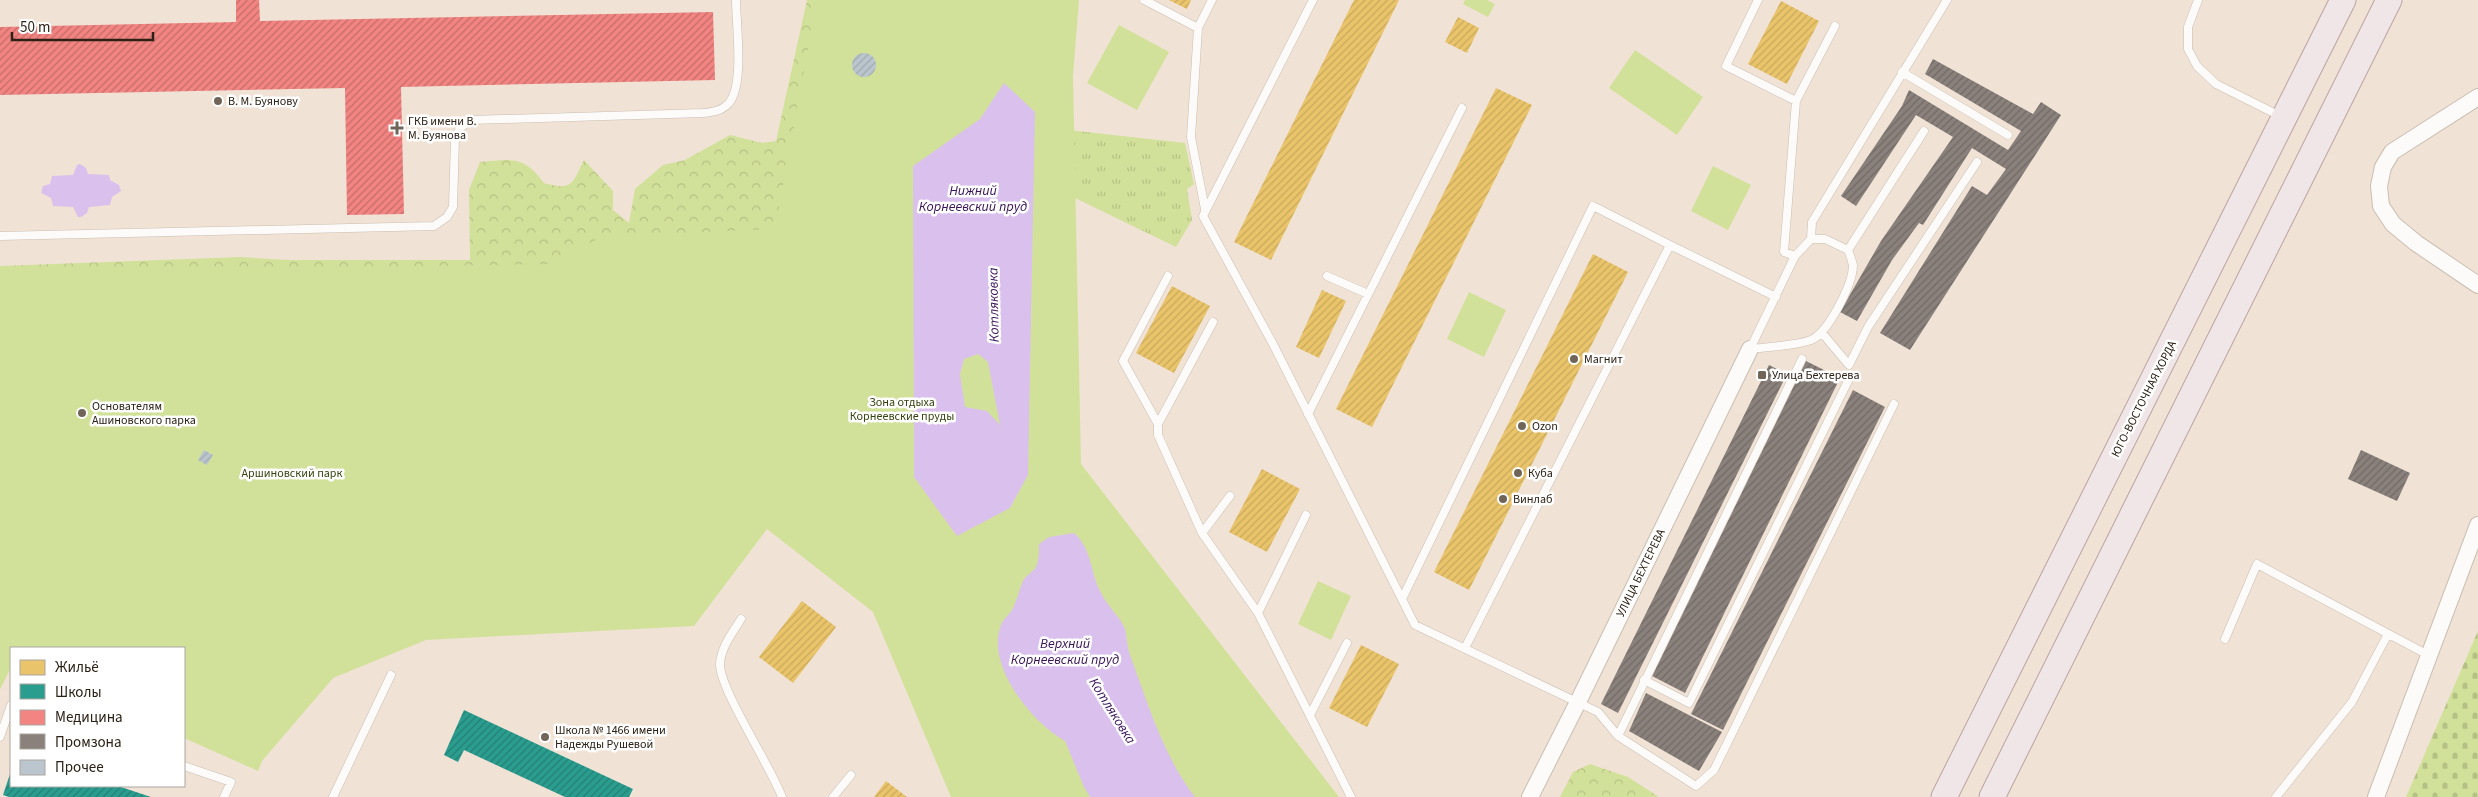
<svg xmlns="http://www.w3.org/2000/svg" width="2478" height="797" font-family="'Source Sans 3',sans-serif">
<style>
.grass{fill:url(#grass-tufts)}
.forest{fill:url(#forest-crowns)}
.cemetery{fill:url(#cemetery-stones)}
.park{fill:#d2e19a}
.water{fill:#dac0ed;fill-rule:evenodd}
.homes{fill:url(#homes-hatch)}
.schools{fill:url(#schools-hatch)}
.health{fill:url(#health-hatch)}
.industry{fill:url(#industry-hatch)}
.building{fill:url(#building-hatch)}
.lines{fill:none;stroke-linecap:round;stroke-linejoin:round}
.lane-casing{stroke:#cabeb2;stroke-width:9}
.street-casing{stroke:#cabeb2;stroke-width:18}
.primary-casing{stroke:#baa4a2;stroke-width:27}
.lane{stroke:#fdfbf9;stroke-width:8}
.street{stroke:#fdfbf9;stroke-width:16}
.primary{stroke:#f1e6e7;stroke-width:25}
.poi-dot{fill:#716559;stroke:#fff;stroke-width:2}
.labels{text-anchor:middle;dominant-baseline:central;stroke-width:5;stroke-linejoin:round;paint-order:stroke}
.poi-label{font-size:12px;fill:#2d2116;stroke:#fff;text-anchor:start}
.street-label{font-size:12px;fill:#2d2116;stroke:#fff}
.park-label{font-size:12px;fill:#35450f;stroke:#fff}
.water-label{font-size:14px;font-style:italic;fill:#3a145a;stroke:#fff}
</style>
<defs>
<pattern id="grass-tufts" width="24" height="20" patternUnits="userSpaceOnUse" patternTransform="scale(1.25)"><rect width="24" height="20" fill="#d2e19a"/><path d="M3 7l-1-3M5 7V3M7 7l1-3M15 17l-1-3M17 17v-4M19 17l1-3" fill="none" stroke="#b5c184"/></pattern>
<pattern id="forest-crowns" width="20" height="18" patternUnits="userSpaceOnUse" patternTransform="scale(1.25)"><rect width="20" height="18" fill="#d2e19a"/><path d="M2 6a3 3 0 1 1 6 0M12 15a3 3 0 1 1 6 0" fill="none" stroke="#b5c184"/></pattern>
<pattern id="cemetery-stones" width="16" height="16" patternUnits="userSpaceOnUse" patternTransform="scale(1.25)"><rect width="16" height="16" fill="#d2e19a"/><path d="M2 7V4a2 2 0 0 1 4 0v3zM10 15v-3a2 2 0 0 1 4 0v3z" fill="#b5c184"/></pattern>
<pattern id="homes-hatch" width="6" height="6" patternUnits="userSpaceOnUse" patternTransform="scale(1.25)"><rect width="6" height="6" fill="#e9c46a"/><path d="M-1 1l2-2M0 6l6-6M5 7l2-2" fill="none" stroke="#c8a85b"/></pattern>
<pattern id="schools-hatch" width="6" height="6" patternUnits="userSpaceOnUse" patternTransform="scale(1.25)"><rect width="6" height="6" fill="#2a9d8f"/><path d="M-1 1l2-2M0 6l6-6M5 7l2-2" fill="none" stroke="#248074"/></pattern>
<pattern id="health-hatch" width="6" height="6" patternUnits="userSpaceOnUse" patternTransform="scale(1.25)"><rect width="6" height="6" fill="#f28482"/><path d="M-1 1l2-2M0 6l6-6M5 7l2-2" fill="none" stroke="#c46c69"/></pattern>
<pattern id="industry-hatch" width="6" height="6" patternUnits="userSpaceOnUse" patternTransform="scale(1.25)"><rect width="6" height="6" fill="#8a817c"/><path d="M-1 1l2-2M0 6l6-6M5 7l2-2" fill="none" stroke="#716965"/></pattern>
<pattern id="building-hatch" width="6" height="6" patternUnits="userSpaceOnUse" patternTransform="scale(1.25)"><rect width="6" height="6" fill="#bac5cd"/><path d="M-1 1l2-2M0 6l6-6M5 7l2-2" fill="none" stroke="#a0a9af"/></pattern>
</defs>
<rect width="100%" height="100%" fill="#f0e2d5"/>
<path class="grass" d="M1068,130L1185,143L1194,184L1187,189L1192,220L1176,247L1071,196Z"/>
<path class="forest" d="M807,0H833L781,228L333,678L292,725L184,648H11V667L0,689V266L240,257L288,260H470L469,190L480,162C511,159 524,155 544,183C573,191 572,184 584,160L613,191V210L629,223L635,189L663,165L685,160L730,135L762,143L776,141Z
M1590,764L1628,777L1659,797H1560L1573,772Z"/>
<path class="cemetery" d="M2478,631V797H2406Z"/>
<path class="park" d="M817,0H1079L1073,76L1081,464L1339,797H951L873,612L767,529L694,626L426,640L333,678L262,761L258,771L184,738V648H11V667L0,689V273L554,264L602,236L775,229Z
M1465,0H1487L1495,4L1488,17L1463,4Z
M1119,25L1169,52L1137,110L1087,83Z
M1635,50L1703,97L1677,135L1609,88Z
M1713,166L1751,185L1728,230L1691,211Z
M1469,292L1506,310L1484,357L1447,339Z
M1318,581L1351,596L1331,640L1298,624Z"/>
<path class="water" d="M1004,83L1035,112L1028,475L1010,508L957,536L914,477L913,166L980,119ZM978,354L988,362L1000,425L987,411L965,407L960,374L964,359Z
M80,164L86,168L88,174L109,175L110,180L119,185L121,191L112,197L110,205L89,207L87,213L81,217H78L73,207L53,206L51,198L41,193L43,186L50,184L52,176L73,175L77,165Z
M1074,533C1092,549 1090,571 1100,591C1106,605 1120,616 1125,629C1127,637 1127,645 1129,652C1147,701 1163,756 1195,797H1090L1084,787L1065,741C1032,723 985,665 1001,625C1003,619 1009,615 1012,610C1017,601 1019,590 1023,581C1026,575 1033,572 1036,567C1039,561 1039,551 1039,544L1049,537Z"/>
<path class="homes" d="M1169,0H1191L1187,9Z
M1354,0H1399L1271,260L1234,242Z
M1781,1L1819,21L1787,84L1748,64Z
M1458,17L1479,28L1467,53L1445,42Z
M1496,88L1532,105L1372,427L1336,409Z
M1593,254L1628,272L1469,590L1434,572Z
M1172,286L1210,306L1174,373L1136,353Z
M1322,290L1346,301L1319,358L1296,347Z
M1262,469L1300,489L1267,552L1229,532Z
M802,601L836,627L793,683L759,657Z
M1361,645L1399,664L1367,727L1329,708Z
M886,781L907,797H874Z"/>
<path class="schools" d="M464,710L633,789L629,797H565L464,750L458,762L444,755Z
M11,771V786H118L151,797H9L3,795Z"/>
<path class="health" d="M236,0H259L260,21L713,12L715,80L401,87L404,214L347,215L345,88L0,95V27L236,22Z"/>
<path class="industry" d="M1933,59L2033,114L2041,102L2061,115L1910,350L1880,333L1972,186L1987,195L2006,169L1972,148L1923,225L1919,223L1892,260L1857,321L1840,312L1881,241L1953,137L1916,115L1856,206L1841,196L1902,106L1909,90L2008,150L2021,131L1925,74Z
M1806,361L1840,378L1685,693L1652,676Z
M1769,365L1787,374L1618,713L1601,704Z
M1853,390L1885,407L1723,730L1691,714Z
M2361,450L2410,473L2397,501L2348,479Z
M1646,693L1722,732L1699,771L1629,731Z"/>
<path class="building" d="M852 65a12 12 0 1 1 24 0a12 12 0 1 1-24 0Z
M204,450L213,455L207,465L198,460Z"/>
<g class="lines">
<g class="lane-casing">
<path id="lane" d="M1144,0L1198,28
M1313,0L1203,216L1273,344L1415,625L1598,712L1618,736L1696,786L1714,770L1894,404
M1758,0L1726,66L1796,101
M2198,0L2188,27V49L2197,66L2216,84L2282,117
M1902,72L2008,135
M1205,209L1191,137L1198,28L1212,0
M0,236L434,226L447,217L453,207L455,138L460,128L471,120L703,113C713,112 721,111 728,104C745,87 736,24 736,0
M1811,239H1825L1848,250C1850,255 1852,261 1853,265C1853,284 1828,333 1811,340C1795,346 1767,347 1750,349L1795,256Z
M1811,239L1812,222L1947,0
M1670,245L1776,297
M1848,250L1924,131
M1795,256L1784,252L1796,101L1835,26
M1327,276L1368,294
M1213,322L1158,424V435L1202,533L1258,613L1351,797
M1822,333L1849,365L1868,327L1977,162
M1308,414L1462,108
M1158,424L1123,361L1168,276
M1202,533L1230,496
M1402,599L1593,206L1670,245L1465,648
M1258,613L1306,515
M741,619C733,632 721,647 720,664C719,688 771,767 782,797
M2225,639L2257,564L2430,656
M1644,680L1689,703L1848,381
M1310,715L1347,643
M1618,736L1802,359
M0,737L11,705
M184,766L231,782L224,797
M333,797L391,675
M833,797L851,775
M2276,797L2352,702L2388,634"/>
</g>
<g class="street-casing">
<path id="street" d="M2478,97L2392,152L2383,167L2379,186L2381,206L2393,224L2416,243L2478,285
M1530,797L1578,702L1750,349
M2376,797L2478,525"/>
</g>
<g class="primary-casing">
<path id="primary" d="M1944,797L2343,0
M1992,797L2389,0"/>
</g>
<use href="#lane" class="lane"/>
<use href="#street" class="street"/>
<use href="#primary" class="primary"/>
</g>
<g class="poi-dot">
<circle cx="218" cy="101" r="5"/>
<path d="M394.5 120.5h5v5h5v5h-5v5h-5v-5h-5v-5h5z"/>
<circle cx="1574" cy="359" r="5"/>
<rect x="1757" y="370" width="10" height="10" rx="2.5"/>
<circle cx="82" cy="413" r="5"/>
<circle cx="1522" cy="426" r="5"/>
<circle cx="1518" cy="473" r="5"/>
<circle cx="1503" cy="499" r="5"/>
<circle cx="545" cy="737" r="5"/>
</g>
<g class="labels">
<g class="poi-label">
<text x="228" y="101">В. М. Буянову</text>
<text x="408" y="121">ГКБ имени В.<tspan x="408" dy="14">М. Буянова</tspan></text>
<text x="1584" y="359">Магнит</text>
<text x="1772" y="375">Улица Бехтерева</text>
<text x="92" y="406">Основателям<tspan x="92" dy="14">Ашиновского парка</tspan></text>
<text x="1532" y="426">Ozon</text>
<text x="1528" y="473">Куба</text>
<text x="1513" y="499">Винлаб</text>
<text x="555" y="730">Школа № 1466 имени<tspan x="555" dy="14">Надежды Рушевой</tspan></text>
</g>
<g class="street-label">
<text transform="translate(2144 399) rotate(-63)">ЮГО-ВОСТОЧНАЯ ХОРДА</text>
<text transform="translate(1641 573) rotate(-64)">УЛИЦА БЕХТЕРЕВА</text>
</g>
<g class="park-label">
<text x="902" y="402">Зона отдыха<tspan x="902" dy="14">Корнеевские пруды</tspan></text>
<text x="292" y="473">Аршиновский парк</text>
</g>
<g class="water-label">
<text x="973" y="191">Нижний<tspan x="973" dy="16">Корнеевский пруд</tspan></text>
<text transform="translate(994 305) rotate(-91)">Котляковка</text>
<text x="1065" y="644">Верхний<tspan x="1065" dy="16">Корнеевский пруд</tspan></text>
<text transform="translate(1112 711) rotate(58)">Котляковка</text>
</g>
</g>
<rect x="10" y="647" width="175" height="140" fill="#ffffff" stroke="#aba6a2"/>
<rect x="20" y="660" width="25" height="15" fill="#e9c46a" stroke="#aba6a2"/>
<text x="55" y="672" font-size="15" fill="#2d2116">Жильё</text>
<rect x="20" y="684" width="25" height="15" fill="#2a9d8f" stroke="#aba6a2"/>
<text x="55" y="697" font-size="15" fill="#2d2116">Школы</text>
<rect x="20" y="710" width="25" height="15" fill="#f28482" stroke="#aba6a2"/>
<text x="55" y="722" font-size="15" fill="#2d2116">Медицина</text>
<rect x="20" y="734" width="25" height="15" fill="#8a817c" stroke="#aba6a2"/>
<text x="55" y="747" font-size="15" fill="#2d2116">Промзона</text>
<rect x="20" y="760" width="25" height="15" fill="#bac5cd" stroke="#aba6a2"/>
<text x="55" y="772" font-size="15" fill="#2d2116">Прочее</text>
<path d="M12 32v8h141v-8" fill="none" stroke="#2d2116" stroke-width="2.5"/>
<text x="20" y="32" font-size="15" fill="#2d2116" stroke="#ffffff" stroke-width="4" paint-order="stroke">50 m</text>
</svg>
